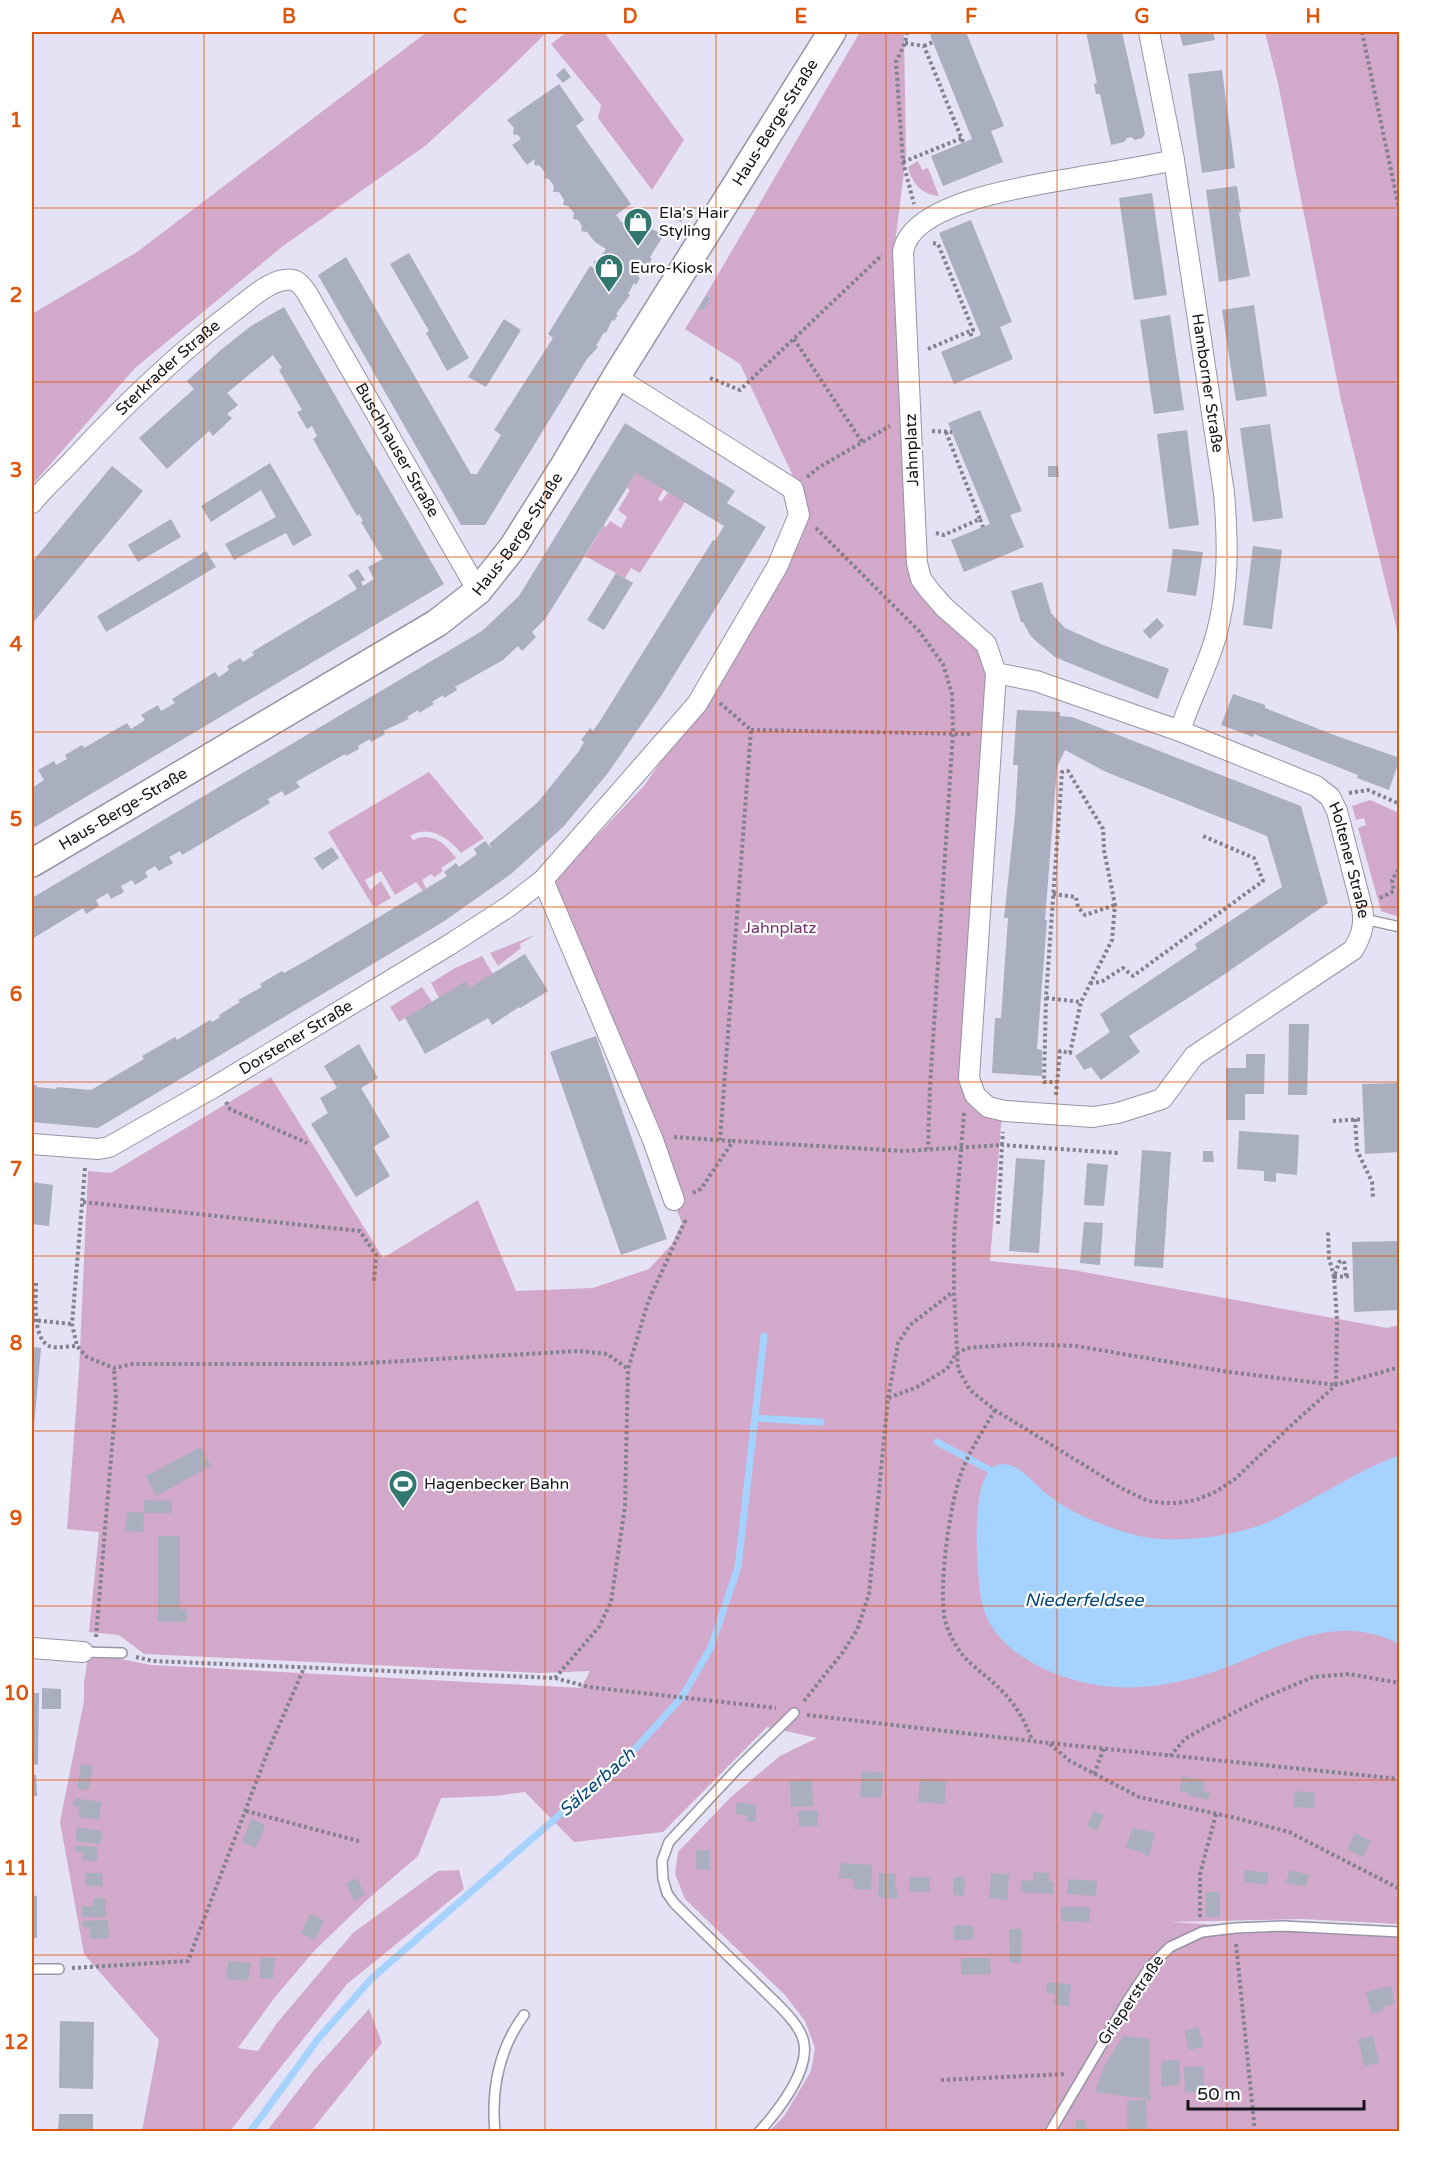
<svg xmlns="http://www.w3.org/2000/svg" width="1431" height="2163" font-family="'Varela Round',sans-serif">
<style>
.green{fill:#d2a8cb}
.water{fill:#a5d2fe}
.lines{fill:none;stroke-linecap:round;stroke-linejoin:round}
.stream{stroke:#a5d2fe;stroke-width:7}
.building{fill:#a9afbf}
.service-casing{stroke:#9694a5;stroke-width:12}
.minor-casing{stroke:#9694a5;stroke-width:22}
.secondary-casing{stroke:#9694a5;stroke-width:30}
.path{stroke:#82818d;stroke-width:4;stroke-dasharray:3 3;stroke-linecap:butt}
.service{stroke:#fff;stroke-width:9}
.minor{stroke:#fff;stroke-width:20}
.secondary{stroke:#fff;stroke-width:27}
.grid{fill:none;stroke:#de560d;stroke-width:1.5;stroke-opacity:0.55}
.labels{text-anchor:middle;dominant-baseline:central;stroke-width:4.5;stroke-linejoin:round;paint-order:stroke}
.street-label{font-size:16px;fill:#16151b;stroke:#fff}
.poi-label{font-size:16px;fill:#16151b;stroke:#fff;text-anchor:start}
.park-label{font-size:16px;fill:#76306e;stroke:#fff}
.water-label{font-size:18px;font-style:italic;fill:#094a7b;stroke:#fff}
.neatline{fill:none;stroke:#de560d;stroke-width:2}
.grid-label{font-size:20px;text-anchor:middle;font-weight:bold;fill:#de560d}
</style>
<rect width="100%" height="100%" fill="#e4e2f4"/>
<path class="green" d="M427,32H547L500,78L425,146L283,246L135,368L32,485V314L137,252Z
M567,32H604L684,140L652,190L598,118L601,105L551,44Z
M860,32H904L906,155L896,235L913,556L984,648L992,673L966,1079L1002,1114L990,1261L1073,1270L1387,1328L1399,1325V1924L1302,1919L1170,1922L1399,1936V2131H770L785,2115L811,2071L815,2048L805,2021L785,1995L685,1899L675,1874L678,1852L731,1797L780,1756L817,1738L767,1727L663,1832L574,1842L525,1792L494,1796L441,1798L418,1856L368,1899L315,1950L275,1997L238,2048L258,2051L277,2023L353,1933L438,1871L459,1870L464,1889L347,1984L230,2131H142L159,2040L84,1954L60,1822L84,1701V1683L88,1658L120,1659L151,1665L581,1688L590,1671L541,1673L144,1654L119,1635L89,1632L99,1532L67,1529L79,1371L88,1171L111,1173L271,1077L383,1258L478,1200L516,1291L593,1288L649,1269L672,1244L682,1223L549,886L644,786L700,705L805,513L795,480L740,364L685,329L698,308L703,311L711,298L706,295Z
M1265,32H1399V638L1341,400L1278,83Z
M918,161L922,170L928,168L939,196C921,194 912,183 908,167Z
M636,473L664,489L658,499L661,502L668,492L685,502L640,573L631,568L625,578L585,556L604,525L606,527L610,521L621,528L627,517L618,510L630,490L627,488Z
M429,772L484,838L461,853C449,838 429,824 410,836L413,840C432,831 445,843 456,858L441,868L443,871L434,877L431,874L422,880L426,888L423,891L416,882L395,895L381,871L365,880L370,890L381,881L391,898L374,908L328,832Z
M1370,800L1399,813V917L1381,911L1358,828L1366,825L1364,818L1356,820L1352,806Z
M535,935L520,944L521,948L498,966L490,953Z
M482,956L493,974L469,988L466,982L439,998L431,983L455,968Z
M422,987L432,1002L399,1022L390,1007Z
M369,2009L382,2043L311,2131H267L314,2070Z"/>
<path class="water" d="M1399,1455V1644C1333,1611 1281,1648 1219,1670C1155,1693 1091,1696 1031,1662C1005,1647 986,1627 981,1598C977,1573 969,1479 995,1466C1003,1462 1014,1466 1020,1470C1031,1478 1041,1490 1052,1498C1074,1515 1111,1529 1139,1536C1176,1544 1232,1537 1268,1522C1283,1516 1296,1507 1310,1500C1339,1484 1368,1467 1399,1455Z"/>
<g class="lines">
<path class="stream" d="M755,1418L821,1422
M937,1442L990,1470
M250,2132L318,2039L372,1978L635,1749L682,1697L711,1647L738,1567L764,1336"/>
</g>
<path class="building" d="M939,32H966L1004,126L991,131L1003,162L943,186L931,156L972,139L930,35Z
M1086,32H1122L1145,134L1142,138L1135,140L1131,137L1127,138L1124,142L1111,145L1100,94H1096L1094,84L1097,83Z
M1179,32H1213L1215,40L1183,46Z
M564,68L571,77L563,83L556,75Z
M1222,70L1235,168L1202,173L1188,74Z
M559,84L584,120L576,126L631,204L616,215L622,223L627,215L632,219L634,217L640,221L639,223L658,232L657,234L662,238L650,257L652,259L648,265L646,264L638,277L640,278L636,285L634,283L628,294L630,295L616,314L618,315L614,321L612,320L606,333L604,332L596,346L598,347L587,359L485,525H461L318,275L346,257L471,474H477L501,435L494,430L553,338L548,334L590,266L594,268V261L599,259L606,249L595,242L587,232L581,231L582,226L578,220L573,219L574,213L568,206L563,205L564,200L559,192H553L554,186L549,179L544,178L545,173L540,166L534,165L535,159L527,165L512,145L521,139L518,135L513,134L514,128L507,120Z
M1237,186L1241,212L1239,213L1250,276L1219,282L1206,190Z
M1152,193L1167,295L1134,300L1119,198Z
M684,206L689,209L681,222L676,219Z
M971,220L1012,322L1000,327L1013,359L954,384L941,352L981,335L939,233Z
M409,253L469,358L447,371L426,333L429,331L390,264Z
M706,295L711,298L703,311L698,308Z
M1254,305L1267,396L1236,401L1222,310Z
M284,307L444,584L32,829V788L44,780L38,770L54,761L56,765L67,759L65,755L82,745L84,748L127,723L131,729L145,720L141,715L158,705L161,711L175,703L172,699L215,672L219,677L229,670L227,666L240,658L243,662L254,655L252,652L357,589L348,575L358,569L365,580L361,582L363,586L374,579L368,567L383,559L361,522L363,521L359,514L357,516L313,439L317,436L312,426L307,429L297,412L302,410L279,370L282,368L273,355L227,393L238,405L227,414L232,418L213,436L209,431L167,469L139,438L194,389L187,381L222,349L251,326Z
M1170,315L1184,410L1154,414L1140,320Z
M504,319L521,330L486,387L468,377Z
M980,410L1022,511L1010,515L1024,547L964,572L951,540L990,524L948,423Z
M625,423L735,491L727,503L766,527L661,696L608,773L563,827L511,874L443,922L98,1128L32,1122V1084L37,1085L36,1087L56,1089L57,1087L91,1090L144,1059L142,1056L175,1037L177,1040L210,1020L212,1022L220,1017L219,1015L240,1002L238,1000L262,987L260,984L282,971L284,973L309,959L447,876L444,872L456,863L459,867L477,854L474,849L485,841L493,850L489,844L538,802L579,751L584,742L581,740L590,728L593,731L600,721L713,540L715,541L724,526L636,473L546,618L532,632L536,637L522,651L518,646L503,660L455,687L457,690L444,698L443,695L432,702L434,704L419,713L418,710L407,717L409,719L383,731L385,734L371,742L370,739L358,746L359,749L346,756L345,754L296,782L300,787L285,796L282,791L268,799L270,803L182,855L180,851L169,857L173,863L159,871L155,866L145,872L148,877L135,885L132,880L121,886L124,892L111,899L108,893L96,900L99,906L86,914L83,908L32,939V898L482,631L519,596Z
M1270,424L1283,518L1253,522L1240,428Z
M1187,430L1199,525L1169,529L1157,434Z
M270,463L312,535L293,546L286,533L234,560L225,544L276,517L261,490L211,522L201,506Z
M112,466L143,491L32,624V562Z
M1048,466H1058L1059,477H1048Z
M171,519L181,537L138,562L128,545Z
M1253,546L1282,550L1272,629L1243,625Z
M1173,549L1203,552L1196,596L1167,592Z
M206,551L216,567L106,632L97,616Z
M616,573L633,583L604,630L587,620Z
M1042,582L1051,613L1065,628L1103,645L1169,669L1158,699L1064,661L1055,657L1037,642L1030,635L1023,622H1021L1011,591Z
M1157,618L1164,626L1150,639L1143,631Z
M1233,694L1265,705V708L1334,735L1400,758L1389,790L1357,778L1358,775L1254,734L1253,737L1221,725Z
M1017,710L1060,712V716L1072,717L1301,806L1328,903L1219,978L1129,1036L1140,1052L1101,1080L1091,1067L1084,1070L1075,1056L1110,1032L1100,1014L1197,949L1195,944L1282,887L1267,836L1106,772L1065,750L1057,767L1045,920H1047L1037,1049L1042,1050V1076L992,1073L995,1018H1001L1008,918H1004L1015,815L1018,765H1013Z
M332,847L339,858L322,870L314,858Z
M525,954L548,991L520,1008L519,1007L492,1025L488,1018L425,1054L405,1018L466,981L469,988Z
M1289,1024H1309L1307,1095H1288Z
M596,1036L667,1239L621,1255L550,1052Z
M359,1044L378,1078L361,1088L390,1137L373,1147L390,1176L356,1197L311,1124L328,1113L320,1098L337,1088L324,1066Z
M1246,1054H1265L1264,1094H1245V1120H1226V1068H1246Z
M1400,1083V1152L1365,1154L1362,1084Z
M1239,1131L1299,1135L1297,1175L1276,1173V1182L1264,1181V1171L1237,1169Z
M1142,1150L1171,1152L1163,1268L1134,1266Z
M1203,1151H1213L1214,1162H1203Z
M1016,1158L1045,1160L1039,1253L1009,1251Z
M1087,1163L1108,1165L1104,1206L1084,1205Z
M32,1182L53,1185L49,1226L32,1224Z
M1084,1222L1103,1223L1100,1265L1080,1263Z
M1400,1241V1310L1354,1312L1352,1242Z
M32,1347L41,1348L33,1438H32Z
M201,1447L211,1466L156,1496L146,1476Z
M144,1500L172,1501V1513H144L143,1532L125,1531L127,1512L144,1513Z
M158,1536H180V1609H187V1622H158Z
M42,1688L61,1689V1709H42Z
M32,1693H39L38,1765L32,1764Z
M81,1764L93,1766L88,1791L77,1789Z
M862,1771L883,1773L881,1798L860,1797Z
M32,1775H36L37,1796H32Z
M1182,1776L1205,1781L1203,1791L1210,1792L1208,1800L1187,1795L1188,1792L1179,1791Z
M920,1779L946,1781L945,1804L918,1802Z
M812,1780L813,1806L791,1807L790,1781Z
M1295,1791L1315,1793L1314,1808L1293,1807Z
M75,1798L102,1802L99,1820L78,1817L80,1807L73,1806Z
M737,1802L757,1805L755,1822L747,1821L748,1816L735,1814Z
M818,1810V1826L799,1827L798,1811Z
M1093,1811L1104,1815L1097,1831L1087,1826Z
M251,1819L265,1825L256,1848L242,1842Z
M77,1827L102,1831L100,1844L75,1841Z
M1132,1828L1155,1833L1149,1857L1145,1856V1853L1126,1848Z
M1355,1833L1371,1841L1363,1857L1347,1849Z
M75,1845L98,1847L97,1861L82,1860L83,1852H75Z
M696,1850H710V1870L696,1869Z
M840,1863L872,1865L871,1890L853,1889V1879L839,1878Z
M1245,1870L1269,1873L1267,1885L1243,1882Z
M1289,1870L1309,1875L1306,1887L1286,1883Z
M1034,1872L1049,1873V1882H1054L1053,1894L1021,1892V1880L1033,1881Z
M85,1873H102L103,1886H85Z
M879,1873L896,1874L895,1889H898L897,1899L878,1897Z
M991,1873L1009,1874L1007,1900L989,1898Z
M910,1877H930V1892H909Z
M954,1877H965L964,1896L953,1895Z
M357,1878L365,1895L354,1901L346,1883Z
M1068,1879L1097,1881L1096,1896L1067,1894Z
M1206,1892H1220V1917H1206Z
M32,1895L37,1896V1938H32Z
M94,1898H106V1917H82V1906H94Z
M1061,1907H1090V1922L1061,1921Z
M310,1914L324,1921L315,1940L301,1933Z
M108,1920L109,1938L90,1939V1927L83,1928L82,1921Z
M954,1925L973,1926V1940H954Z
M1009,1929H1021L1022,1963H1010Z
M261,1957L275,1958L273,1979L259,1978Z
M961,1958H990L991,1974L961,1975Z
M228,1961L251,1963L248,1981L226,1979Z
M1047,1982L1071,1984L1069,2006L1054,2005L1055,1994L1046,1993Z
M1391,1986L1395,2004L1383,2007L1384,2011L1372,2014L1366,1992Z
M60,2021L94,2022L93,2089L59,2088Z
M1198,2027L1204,2047L1189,2050L1184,2031Z
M1123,2036L1150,2039L1149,2074L1151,2100L1095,2092L1103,2068Z
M1373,2036L1379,2063L1364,2066L1358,2039Z
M1179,2060L1180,2085L1162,2087L1161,2061Z
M1203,2066L1205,2091L1185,2093L1184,2067Z
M1146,2100L1147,2131H1127V2101Z
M59,2114H93V2132H58Z
M1076,2120L1086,2121L1085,2132H1075Z"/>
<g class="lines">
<g class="service-casing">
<path id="service" d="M1364,919L1400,927
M83,1652L122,1653
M32,1969H59
M495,2132C491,2090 499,2049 524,2015
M759,2132C777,2112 812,2069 803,2039C797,2019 767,1995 753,1980C726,1954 700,1929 674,1903L667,1893L663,1879L662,1861L669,1842L737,1769L794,1713
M1050,2132L1128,2000L1150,1967L1170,1947L1202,1932L1235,1928L1283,1926L1400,1932"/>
</g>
<g class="minor-casing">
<g id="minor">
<path id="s1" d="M1149,32L1174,160L1224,493C1228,541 1229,589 1216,636C1207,668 1190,699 1180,731"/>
<path id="s2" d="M32,503C44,488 59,475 73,460C123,406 176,355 234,311C249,300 267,282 285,280C296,278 301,284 307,293L478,591"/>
<path id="s3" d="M996,673L1036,681L1180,731L1316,786L1330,797L1337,811L1362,908C1365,924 1362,935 1353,950L1194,1056L1162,1099L1118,1113L1093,1117L1005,1111L988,1107L975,1095L969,1078L996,673L986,644L944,607L930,591L921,579L917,563L903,252C911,200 1037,185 1080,177C1111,172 1143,167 1174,160"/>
<path d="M543,880L653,1140L674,1200"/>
<path id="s4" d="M32,1144L98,1149L109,1147L216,1086L449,945L508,907L543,880L697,704L777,567L799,515L793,489L616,377"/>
<path d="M32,1648L83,1652"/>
</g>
</g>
<g class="secondary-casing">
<g id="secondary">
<path id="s5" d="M32,863L437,623L478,591L513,547L564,466L616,377L832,32"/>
</g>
</g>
<path class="path" d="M907,32L905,43L896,62L903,162L914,204
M1362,32L1400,213
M905,43L924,46L963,142
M924,46L933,42
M903,162L962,138
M933,243L938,244L973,330L970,331
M794,339L862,442
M928,349L970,331L972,339
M710,378L740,390L882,255
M932,431L952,432
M946,432L980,519
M807,477L818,468L890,426
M816,528L919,631L943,664L952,694L953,733L930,1086L928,1149
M936,533L944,535L980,519L983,527
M720,703L751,730L720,1140
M751,730L972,734
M1349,793L1368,790L1400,804
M1053,894L1076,897L1078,907L1085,915L1115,905
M1380,898L1394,891L1392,880L1400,867
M1090,983L1101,982L1123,968L1133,976L1263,881L1254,858L1203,836
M1046,998L1081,1002
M1056,1095L1060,1051L1070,1053L1081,1002L1112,940L1115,905L1104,850L1103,829L1068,771L1062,772L1046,997L1044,1082H1057
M226,1102L230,1109L307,1143
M964,1113L954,1237V1292L958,1369L970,1390L995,1410L1121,1488L1148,1501L1165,1503H1178L1196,1500L1215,1492L1235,1479L1297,1420L1336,1385L1400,1367
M1355,1119L1357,1150L1372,1182L1373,1199
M1333,1121L1363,1119
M674,1137L732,1141
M85,1168L72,1324L77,1346L87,1357L114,1368L133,1364H349L579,1351L607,1354L628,1369
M693,1193L701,1189L733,1141L904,1151L1002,1145L1003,1132
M83,1202L360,1231L376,1255L374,1282
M998,1224L1002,1145L1118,1153
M1346,1276L1344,1261L1339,1262L1334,1277L1352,1276
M36,1283C36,1298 32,1338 49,1346C56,1349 69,1346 77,1346
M32,1320L72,1324
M888,1398L898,1343L910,1325L953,1292
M995,1410C984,1429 972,1447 964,1466C950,1497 938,1588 945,1620C948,1632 954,1643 961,1653C972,1667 989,1677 1001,1690C1016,1705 1025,1721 1032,1740
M96,1637L116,1399L114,1368
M136,1657L153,1661L555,1678L589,1687L776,1708
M555,1678L599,1627L611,1602L625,1506L628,1369L648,1302L685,1221L683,1218
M804,1701L843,1652L857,1630L869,1594L888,1398L917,1387L947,1369L956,1354L967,1348L1020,1344L1076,1346L1229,1372L1336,1385L1337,1319L1334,1277L1329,1258L1328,1232
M807,1715L1049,1743L1400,1779
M1050,1744L1070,1761L1139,1797L1236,1818L1289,1832L1400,1889
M1170,1756L1185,1739L1200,1730L1261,1699L1313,1677L1349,1674L1400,1683
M1094,1774L1104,1748
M246,1811L362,1842
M1200,1917V1874L1216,1814
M1236,1944L1255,2132
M72,1968L188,1961L268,1751L304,1668
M941,2080L1067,2074"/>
<use href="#service" class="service"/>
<use href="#minor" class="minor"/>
<use href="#secondary" class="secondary"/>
</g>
<path class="grid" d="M204,32V2132M374,32V2132M545,32V2132M716,32V2132M886,32V2132M1057,32V2132M1227,32V2132M32,208H1400M32,382H1400M32,557H1400M32,732H1400M32,907H1400M32,1082H1400M32,1256H1400M32,1431H1400M32,1606H1400M32,1780H1400M32,1955H1400"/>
<defs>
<g id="shop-pin" transform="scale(1.5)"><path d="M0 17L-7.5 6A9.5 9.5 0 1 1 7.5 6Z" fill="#327870" stroke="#fff"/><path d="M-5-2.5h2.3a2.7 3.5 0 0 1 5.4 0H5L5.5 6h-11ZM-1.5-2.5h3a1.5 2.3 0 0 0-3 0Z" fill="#fff"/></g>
<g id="stadium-pin" transform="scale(1.5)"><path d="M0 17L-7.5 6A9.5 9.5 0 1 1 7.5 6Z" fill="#327870" stroke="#fff"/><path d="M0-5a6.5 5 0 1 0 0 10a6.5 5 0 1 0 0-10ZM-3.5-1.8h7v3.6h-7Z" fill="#fff"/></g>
</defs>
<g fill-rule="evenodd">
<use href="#shop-pin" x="638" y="222"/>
<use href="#shop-pin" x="609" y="268"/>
<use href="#stadium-pin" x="403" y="1484"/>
</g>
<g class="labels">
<g class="street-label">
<text stroke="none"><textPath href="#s5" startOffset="1078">Haus-Berge-Straße</textPath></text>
<text stroke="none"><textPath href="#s2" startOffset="192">Sterkrader Straße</textPath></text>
<text stroke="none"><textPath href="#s1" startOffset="356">Hamborner Straße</textPath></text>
<text stroke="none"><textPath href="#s2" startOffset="548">Buschhauser Straße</textPath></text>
<text transform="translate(912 450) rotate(-92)">Jahnplatz</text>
<text stroke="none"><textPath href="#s5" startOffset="592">Haus-Berge-Straße</textPath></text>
<text stroke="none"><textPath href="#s5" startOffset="106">Haus-Berge-Straße</textPath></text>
<text stroke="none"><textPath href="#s3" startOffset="424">Holtener Straße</textPath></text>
<text stroke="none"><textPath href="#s4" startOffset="294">Dorstener Straße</textPath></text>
<text transform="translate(1131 2000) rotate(-56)">Grieperstraße</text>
</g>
<g class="poi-label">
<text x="659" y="213">Ela's Hair<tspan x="659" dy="18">Styling</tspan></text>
<text x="630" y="268">Euro-Kiosk</text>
<text x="424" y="1484">Hagenbecker Bahn</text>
</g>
<g class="park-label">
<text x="780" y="928">Jahnplatz</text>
</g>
<g class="water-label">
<text x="1084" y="1600">Niederfeldsee</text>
<text transform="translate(597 1782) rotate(-41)">Sälzerbach</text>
</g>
</g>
<rect width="1431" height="2163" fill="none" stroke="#ffffff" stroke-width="66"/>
<path d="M1188 2100v9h176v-9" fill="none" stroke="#16151b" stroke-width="3"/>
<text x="1197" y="2100" font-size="18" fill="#16151b" stroke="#ffffff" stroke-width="4.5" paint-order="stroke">50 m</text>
<rect x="33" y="33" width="1365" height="2097" class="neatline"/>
<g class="grid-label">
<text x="118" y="23">A</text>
<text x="289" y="23">B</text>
<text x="460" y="23">C</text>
<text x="630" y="23">D</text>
<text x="801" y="23">E</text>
<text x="971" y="23">F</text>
<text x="1142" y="23">G</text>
<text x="1313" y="23">H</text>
<text x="16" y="127">1</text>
<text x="16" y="302">2</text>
<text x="16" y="477">3</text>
<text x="16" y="651">4</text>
<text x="16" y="826">5</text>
<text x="16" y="1001">6</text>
<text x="16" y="1176">7</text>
<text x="16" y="1350">8</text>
<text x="16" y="1525">9</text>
<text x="16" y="1700">10</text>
<text x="16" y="1875">11</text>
<text x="16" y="2049">12</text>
</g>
</svg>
